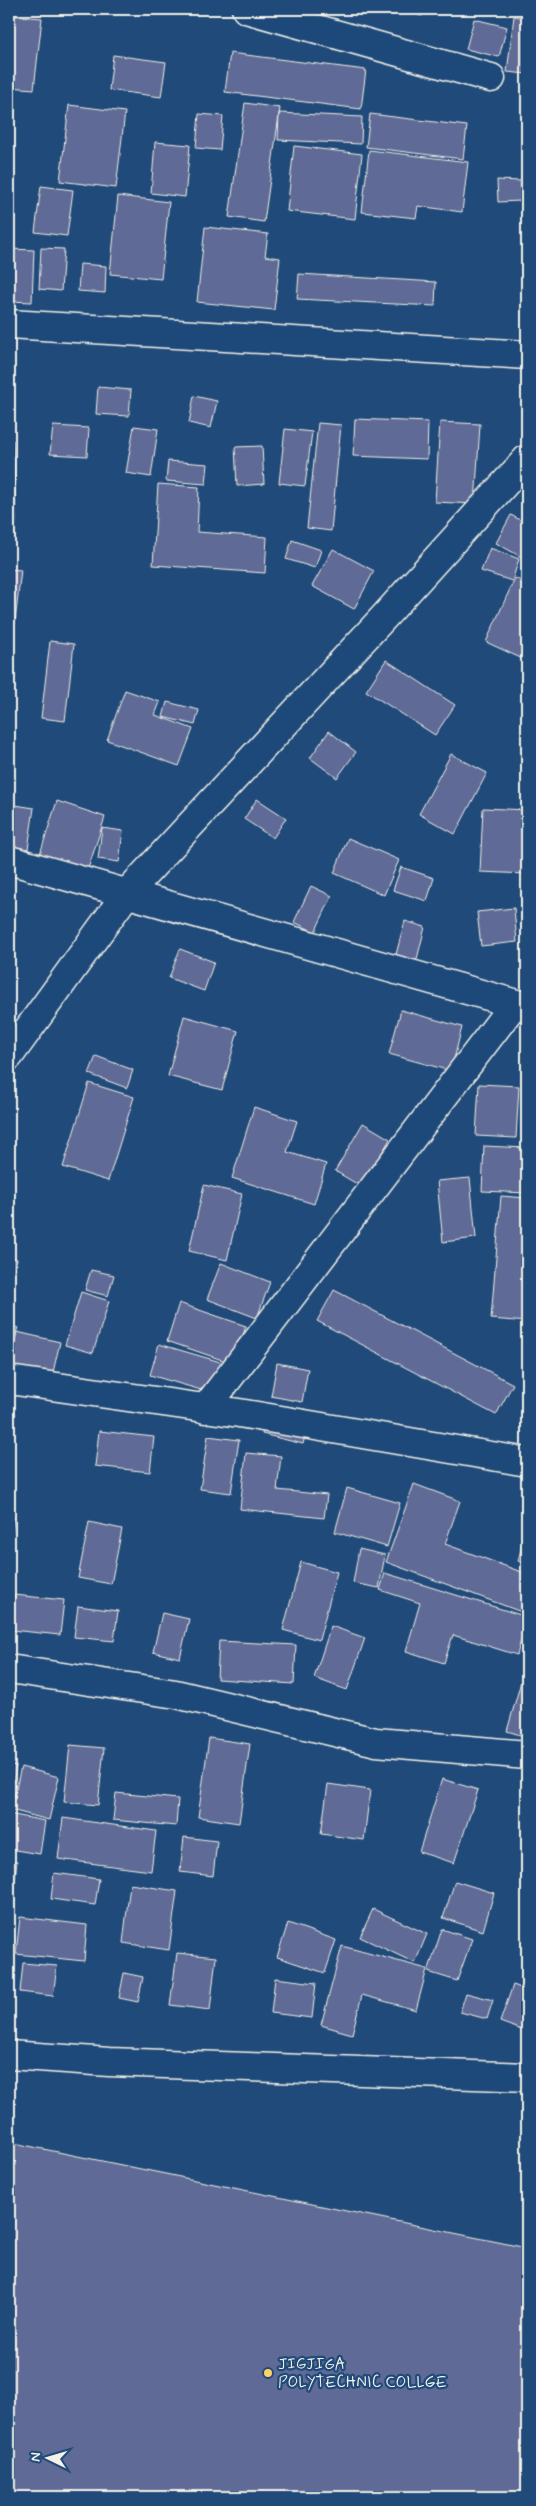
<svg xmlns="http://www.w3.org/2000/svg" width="536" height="2506" font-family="Mynerve,sans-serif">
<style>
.building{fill:#5e6b96;stroke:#f4f1e8}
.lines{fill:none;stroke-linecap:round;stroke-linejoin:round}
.street-casing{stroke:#f4f1e8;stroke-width:31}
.secondary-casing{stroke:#f4f1e8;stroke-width:31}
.street{stroke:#1f4a7a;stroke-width:28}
.secondary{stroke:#1f4a7a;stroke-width:28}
.poi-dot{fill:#ffd166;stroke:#1f4a7a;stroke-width:2}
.labels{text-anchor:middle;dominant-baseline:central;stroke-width:4.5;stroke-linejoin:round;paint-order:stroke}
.poi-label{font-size:16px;fill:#f4f1e8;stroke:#1f4a7a;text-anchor:start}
</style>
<rect width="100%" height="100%" fill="#1f4a7a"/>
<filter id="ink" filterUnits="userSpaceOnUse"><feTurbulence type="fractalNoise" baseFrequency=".02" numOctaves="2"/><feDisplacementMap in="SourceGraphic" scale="10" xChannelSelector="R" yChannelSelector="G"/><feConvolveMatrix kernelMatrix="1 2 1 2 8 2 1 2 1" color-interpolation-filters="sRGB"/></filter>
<g filter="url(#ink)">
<path class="building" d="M394,9H423L422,16Z
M9,15L42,18L34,89L9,87Z
M514,16L527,18V74L507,72Z
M474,19L507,27L499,57L466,49Z
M230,53L366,70L361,109L225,92Z
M113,55L166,62L161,97L109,90Z
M245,103L280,108L264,222L229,217Z
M69,105L125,112L116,188L60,181Z
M279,113L362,117L361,144L278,140Z
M199,114L223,116L220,150L196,148Z
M370,114L467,126L463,159L366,147Z
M155,142L190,145L185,197L151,193Z
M294,146L362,154L355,219L287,211Z
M369,150L468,162L462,212L418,206L416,218L362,212Z
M497,180L521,181V201L498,202Z
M41,186L73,190L67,236L35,232Z
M118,196L169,202L161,279L110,274Z
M205,227L268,234L265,256L280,258L274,310L197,302Z
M41,248L64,249L61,291L39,289Z
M9,249L34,250L32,302L9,301Z
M80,264L106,266L105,293L78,291Z
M299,274L436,282L435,306L297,299Z
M98,387L131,390L129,416L96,414Z
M194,396L217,401L211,428L189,423Z
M355,419L428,422L427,459L353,456Z
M440,422L480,424L475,504L435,502Z
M318,423L341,425L331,531L307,528Z
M53,426L89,428L87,456L50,454Z
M134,426L158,429L151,477L126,473Z
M285,429L312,432L305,486L279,483Z
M9,440H13L16,522L9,523Z
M262,446L264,484L237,486L235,447Z
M168,461L208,464L206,484L166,481Z
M158,484L199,487L197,532L267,537L265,573L153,565Z
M511,515L527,524V560L496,543Z
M292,540L321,550L315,568L286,559Z
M490,548L519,559L512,581L481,571Z
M333,549L374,571L354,609L312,586Z
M9,569L21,570L12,648H9Z
M515,578L527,584V661L486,642Z
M50,641L74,644L65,721L41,718Z
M9,657H12L9,715Z
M386,660L455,705L435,735L366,691Z
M125,690L160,702L155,715L193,729L179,766L107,740Z
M167,702L199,710L195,725L163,717Z
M329,731L356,752L337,778L310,758Z
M451,754L487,773L455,834L419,814Z
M257,799L286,818L273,838L244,819Z
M57,801L105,817L87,872L39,857Z
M9,804L34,808L28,849L9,846Z
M483,808L527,810V874L480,872Z
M102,828L123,831L119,862L98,859Z
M348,838L399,860L384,895L334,873Z
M401,867L434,878L427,901L393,890Z
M311,886L332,896L315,932L294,922Z
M514,908L517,942L481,946L477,912Z
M405,921L425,927L416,963L395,958Z
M180,949L214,962L204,991L169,978Z
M401,1010L462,1027L451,1071L389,1054Z
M184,1016L238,1031L222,1090L168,1076Z
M96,1056L133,1070L127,1088L89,1074Z
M89,1083L134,1097L108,1181L63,1167Z
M479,1084L519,1086L516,1138L476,1136Z
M254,1107L297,1121L287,1152L326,1164L314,1204L232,1178Z
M363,1123L390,1139L362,1187L335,1171Z
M484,1146L527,1148V1193L482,1191Z
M470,1178L476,1238L443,1242L437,1181Z
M204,1185L242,1194L227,1260L189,1251Z
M501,1196L527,1198V1322L491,1319Z
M9,1257L17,1259L9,1289Z
M221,1263L270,1282L257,1318L207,1299Z
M91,1270L114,1275L108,1296L85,1290Z
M334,1290L513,1384L496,1415L317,1321Z
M81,1292L109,1301L93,1353L65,1345Z
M179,1303L246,1326L234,1364L167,1341Z
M9,1324L18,1328L9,1348Z
M17,1332L60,1342L51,1381L9,1367Z
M159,1344L234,1366L225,1397L150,1375Z
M277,1363L308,1369L302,1402L271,1396Z
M269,1406L311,1415L303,1444L262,1434Z
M99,1431L154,1437L150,1472L95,1466Z
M208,1436L239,1440L231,1493L200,1489Z
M246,1453L281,1456L277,1490L327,1495L324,1518L240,1509Z
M414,1484L460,1501L445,1544L527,1574V1614L386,1562Z
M347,1488L400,1503L387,1547L335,1532Z
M9,1516L14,1517L9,1559Z
M89,1522L122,1529L111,1584L78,1578Z
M527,1525V1564L518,1561Z
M359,1549L385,1555L379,1588L353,1583Z
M301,1562L337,1572L319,1640L283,1630Z
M385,1573L527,1617L517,1655L453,1635L444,1663L406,1651L420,1603L380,1590Z
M14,1595L64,1600L60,1635L11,1630Z
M78,1606L118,1611L114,1641L74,1637Z
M162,1613L189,1619L180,1658L153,1652Z
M331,1626L365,1638L347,1690L314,1678Z
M219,1641L296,1645L294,1684L217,1679Z
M524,1671L527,1672V1737L507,1731Z
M209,1738L250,1744L239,1823L198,1817Z
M70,1745L104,1748L98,1805L64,1802Z
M9,1765L16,1766L9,1809Z
M21,1767L59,1777L49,1820L11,1810Z
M442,1779L478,1790L454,1863L419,1852Z
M328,1784L370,1790L364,1840L321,1834Z
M116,1793L178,1799L176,1826L113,1820Z
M9,1814L45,1821L40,1854L9,1849Z
M63,1818L156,1831L151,1871L58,1859Z
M184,1837L217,1841L213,1876L180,1872Z
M9,1860L17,1861L9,1926Z
M54,1873L99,1879L95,1905L51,1899Z
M455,1881L494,1893L483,1931L443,1918Z
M130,1884L177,1891L169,1950L123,1943Z
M373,1909L427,1934L415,1963L360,1937Z
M20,1917L87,1925L84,1961L16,1954Z
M288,1923L336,1940L325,1973L277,1957Z
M442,1929L472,1939L457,1981L428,1972Z
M342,1946L427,1969L416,2010L362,1995L352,2034L321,2025Z
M177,1953L216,1957L210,2010L170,2005Z
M23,1963L57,1966L53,1996L20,1992Z
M124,1973L143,1977L138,2002L119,1998Z
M275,1978L316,1983L312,2018L271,2013Z
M513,1985L527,1990V2032L500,2022Z
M466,1993L493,2000L487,2019L460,2012Z
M9,2142L527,2248V2497H9Z"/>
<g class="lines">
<g class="street-casing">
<path id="street" d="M246,9L491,78
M9,324L527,355
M9,860L527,1007
M9,1056L127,893L384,617L527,459
M9,1380L239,1413L527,1462
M205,1409L514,1004
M9,1669L176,1694L376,1742L527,1755"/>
</g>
<g class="secondary-casing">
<path id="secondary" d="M9,2055L109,2062L527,2077"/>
</g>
<use href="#street" class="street"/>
<use href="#secondary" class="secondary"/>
</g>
</g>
<circle class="poi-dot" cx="268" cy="2373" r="5"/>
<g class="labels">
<g class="poi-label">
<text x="278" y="2364">JIGJIGA<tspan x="278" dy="18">POLYTECHNIC COLLGE</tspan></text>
</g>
</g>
<rect width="536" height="2506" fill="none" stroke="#1f4a7a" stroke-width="30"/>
<rect x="15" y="15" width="506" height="2476" fill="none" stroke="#f4f1e8" stroke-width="2" filter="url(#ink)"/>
<g transform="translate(48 2458) rotate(275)" stroke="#1f4a7a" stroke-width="4" paint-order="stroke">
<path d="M0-4L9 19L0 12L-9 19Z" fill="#f4f1e8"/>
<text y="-8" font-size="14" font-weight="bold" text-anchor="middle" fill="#f4f1e8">N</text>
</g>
</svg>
